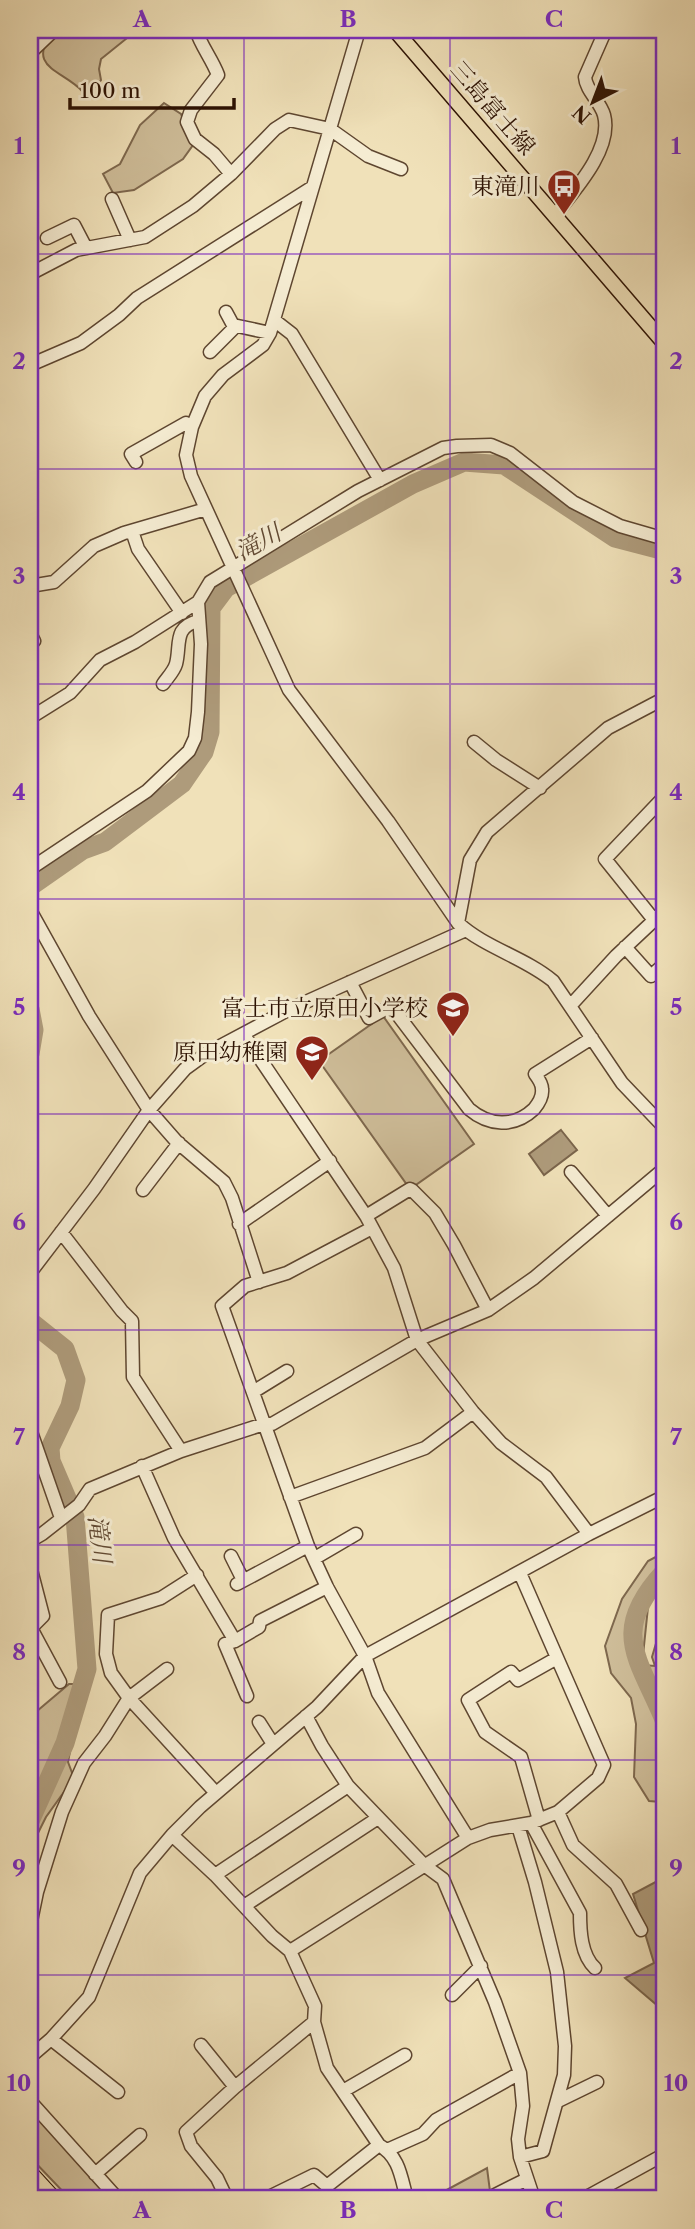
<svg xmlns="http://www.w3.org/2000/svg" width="695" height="2229" font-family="'Libre Caslon Text','Noto Serif JP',serif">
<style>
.green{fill:#cfbe9a;stroke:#7e684e;stroke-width:2}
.water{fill:#ae9b7b;stroke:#7a644b;stroke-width:2}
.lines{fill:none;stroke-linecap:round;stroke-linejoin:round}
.river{stroke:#ae9b7b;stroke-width:19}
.minor-casing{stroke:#5e4630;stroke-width:15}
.major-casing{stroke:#2d1203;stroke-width:17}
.highway-casing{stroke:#2d1203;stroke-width:20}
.minor{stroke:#f5ecd2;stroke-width:12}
.major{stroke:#f0e1b9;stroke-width:14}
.highway{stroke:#f0e1b9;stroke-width:18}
.grid{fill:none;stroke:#7b2cbf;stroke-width:2;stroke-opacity:0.55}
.labels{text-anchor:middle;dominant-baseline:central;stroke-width:6;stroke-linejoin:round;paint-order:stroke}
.street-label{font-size:23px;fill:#2d1203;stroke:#f5ecd2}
.poi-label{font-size:23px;fill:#2d1203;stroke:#f5ecd2;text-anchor:end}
.water-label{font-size:24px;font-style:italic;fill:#614933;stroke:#f5ecd2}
.neatline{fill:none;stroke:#7b2cbf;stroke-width:2.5}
.grid-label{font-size:23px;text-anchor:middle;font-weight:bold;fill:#7b2cbf}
</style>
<rect width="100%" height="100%" fill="#f0e1b9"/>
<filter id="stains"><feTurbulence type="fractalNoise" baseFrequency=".00286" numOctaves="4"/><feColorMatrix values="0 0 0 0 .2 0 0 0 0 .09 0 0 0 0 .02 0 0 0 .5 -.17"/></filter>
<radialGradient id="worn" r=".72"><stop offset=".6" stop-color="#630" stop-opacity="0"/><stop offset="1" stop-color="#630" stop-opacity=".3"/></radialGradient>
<path class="green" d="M54,30H137L101,59L99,69L101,80L97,86L82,91C63,70 24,68 54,30Z
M164,103L181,114L193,145L183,159L134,190L113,193L103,174L120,164L140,125Z
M383,1016L474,1144L410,1189L319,1061Z
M665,1552V1575L650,1588L642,1665L655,1666L652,1657L662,1623L665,1590V1798L661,1802L649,1801L634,1777L636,1724L631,1698L611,1673L605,1646L622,1599L648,1561Z
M69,1684H83L68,1762L74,1778L46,1817L30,1849V1717Z
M30,2105L112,2199H70L30,2157Z
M487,2168L491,2199H430Z"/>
<path class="water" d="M561,1130L577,1150L544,1175L529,1154Z
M665,1877V2012L625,1978L654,1963L633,1894Z"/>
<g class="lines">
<path class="river" d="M30,887L83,850L105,842L182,784L204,752L210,732L211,608L226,588L413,484L464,462L504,465L615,538L665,551
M30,1009L34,1030L30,1054
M30,1321L65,1349L76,1380L70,1406L50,1448L51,1461L75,1517L87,1669L65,1743L30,1821
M665,1571C608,1632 639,1658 665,1722"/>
<g class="minor-casing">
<path id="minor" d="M196,30C201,46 212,59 218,75L191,110L187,122L195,139L214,154L231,174
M359,30L270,333L263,345L223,375L205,396L192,427L186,455L191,476L289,690L388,821L458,923C485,948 524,957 553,981L622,1083L665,1128
M30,53L54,30
M112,199L130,240
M555,215C574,191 613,149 604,115C600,101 586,91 585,77L603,36L608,30
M47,238L74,225L86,248
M30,274L76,250L145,237L193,206L231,174L275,129L289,120L330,129L368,156L401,169
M226,312L233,325L270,333
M274,320L292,334L380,480
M210,352L236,326
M30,365L81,343L119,315L137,298L311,188
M136,462L131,454L186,423
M132,531L138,549L182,613
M30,586L54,582L94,546L124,533L206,509
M30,633L34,641L30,645
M163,684C168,677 174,671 176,664C181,645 173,627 198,621
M30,718L70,693L100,660L135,642L198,602
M474,742L496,760L540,788
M30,869L147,791L189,751L195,738L198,712L201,644L198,602L210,582L358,491L443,448L457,446L491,445L510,453L573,502L620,526L665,539
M30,910L89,1016L149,1110L177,1142L224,1182L232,1198L259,1282
M654,920L605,859L665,796
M458,923L470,860L487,832L608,728L665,698
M625,947L651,976L661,967
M350,982L369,1018L391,1006L469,1109C489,1126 514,1128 534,1109C539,1103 543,1097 542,1089C542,1084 538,1078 535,1074L592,1038
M571,1005L616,956L665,910
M244,1035L366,1216L394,1268L417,1340L473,1412L501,1443L546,1477L589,1534
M571,1172L608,1216
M143,1190L179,1143
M366,1216L410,1189L412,1190L435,1213L454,1245L488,1310
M239,1224L330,1161
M372,1228L287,1273L245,1286L222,1306L308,1546L327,1587L365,1656L378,1693L468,1838
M61,1232L122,1311L132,1321L133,1377L181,1451
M30,1273L94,1189L149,1110L185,1069L207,1053L288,1010L466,930
M253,1392L287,1371
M30,1429L61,1518
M142,1466L174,1538L235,1641
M290,1497L425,1448L473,1412
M30,1541L42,1534L79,1505L90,1489L181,1451L264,1424H272L417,1340L488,1310L534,1278L665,1168
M231,1556L243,1580
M315,1558L356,1534
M30,1566L43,1616L31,1628L60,1682
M197,1575L161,1598L108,1615L106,1654L111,1673L129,1698L216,1793
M237,1584L308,1546
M247,1696L225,1644L235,1641L259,1627L260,1621L327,1587
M306,1716L322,1746L348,1786L424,1865L443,1879L495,2002L520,2073L523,2106L518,2139L520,2157L534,2199
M259,1722L273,1744
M558,1812L573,1845L616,1884L641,1930
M539,1820L521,1757L485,1732L468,1700L511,1672L518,1680L557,1658
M531,1823L580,1913C580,1931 581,1955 595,1968
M518,1826L535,1882L557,1972L565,2046L564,2075L543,2151L520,2157
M172,1835L215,1875L272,1936L290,1951L315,2006L314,2022L327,2068L379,2145C400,2157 401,2178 407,2199
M215,1875L348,1786
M244,1906L378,1818
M30,1926L37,1892L62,1812L84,1763L105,1736L129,1698L167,1669
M290,1951L468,1838L490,1830L531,1823L558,1812L598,1778L604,1765L520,1573
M452,1995L481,1966
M51,2039L118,2092
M201,2045L235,2087
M30,2057L51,2039L89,1997L140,1873L172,1835L200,1807L317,1707L365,1656L589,1534L665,1496
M343,2091L405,2055
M30,2101L118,2199
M558,2101L597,2082
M387,2150L423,2134L436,2120L520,2073
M95,2174L140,2135
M495,2195L527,2179
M227,2199L217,2178L191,2146L186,2132L235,2087L314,2022
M265,2199L314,2175L327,2186L379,2145
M583,2199L665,2154"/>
</g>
<g class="major-casing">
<path id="major" d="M395,30L665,344"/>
</g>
<g class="highway-casing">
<path id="highway" d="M30,2175L52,2199"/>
</g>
<use href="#minor" class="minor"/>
<use href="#major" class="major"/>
<use href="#highway" class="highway"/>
</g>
<path class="grid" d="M244,30V2199M450,30V2199M30,254H665M30,469H665M30,684H665M30,899H665M30,1114H665M30,1330H665M30,1545H665M30,1760H665M30,1975H665"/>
<defs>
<g id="bus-pin" transform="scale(1.75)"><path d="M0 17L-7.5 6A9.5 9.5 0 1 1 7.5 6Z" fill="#8f2418" stroke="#f5ecd2"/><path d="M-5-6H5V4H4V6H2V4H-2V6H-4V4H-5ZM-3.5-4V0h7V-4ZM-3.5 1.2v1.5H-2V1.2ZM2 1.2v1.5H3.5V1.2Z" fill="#fff"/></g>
<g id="school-pin" transform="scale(1.75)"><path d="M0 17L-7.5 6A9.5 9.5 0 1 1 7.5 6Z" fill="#8f2418" stroke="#f5ecd2"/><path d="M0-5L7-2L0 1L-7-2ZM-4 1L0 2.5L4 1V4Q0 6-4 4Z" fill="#fff"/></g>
</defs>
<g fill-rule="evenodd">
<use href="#bus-pin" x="564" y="186"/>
<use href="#school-pin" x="453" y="1008"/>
<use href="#school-pin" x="312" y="1052"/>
</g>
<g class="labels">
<g class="street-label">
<text transform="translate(493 108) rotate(49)">三島富士線</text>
</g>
<g class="poi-label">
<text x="540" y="186">東滝川</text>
<text x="428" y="1008">富士市立原田小学校</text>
<text x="288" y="1052">原田幼稚園</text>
</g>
<g class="water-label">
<text transform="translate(258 542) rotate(-29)">滝川</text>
<text transform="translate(100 1539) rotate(83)">滝川</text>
</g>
</g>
<rect width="695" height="2229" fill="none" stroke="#f0e1b9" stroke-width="77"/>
<g transform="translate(593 102) rotate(222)" stroke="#f5ecd2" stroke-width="5" paint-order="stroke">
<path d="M0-5L12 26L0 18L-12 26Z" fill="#2d1203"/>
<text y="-10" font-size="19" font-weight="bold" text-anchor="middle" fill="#2d1203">N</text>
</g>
<path d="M70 98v10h164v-10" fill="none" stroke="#2d1203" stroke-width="3.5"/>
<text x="80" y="98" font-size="21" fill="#2d1203" stroke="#f5ecd2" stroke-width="5" paint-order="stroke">100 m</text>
<rect x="38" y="38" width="618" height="2152" class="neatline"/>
<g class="grid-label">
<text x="142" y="27">A</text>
<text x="348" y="27">B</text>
<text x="554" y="27">C</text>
<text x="19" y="154">1</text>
<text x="676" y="154">1</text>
<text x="19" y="369">2</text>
<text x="676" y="369">2</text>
<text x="19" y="584">3</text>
<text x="676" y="584">3</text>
<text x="19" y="800">4</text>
<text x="676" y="800">4</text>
<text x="19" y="1015">5</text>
<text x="676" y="1015">5</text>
<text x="19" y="1230">6</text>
<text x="676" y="1230">6</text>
<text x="19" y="1445">7</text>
<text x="676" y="1445">7</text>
<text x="19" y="1660">8</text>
<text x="676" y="1660">8</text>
<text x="19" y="1876">9</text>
<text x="676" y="1876">9</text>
<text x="19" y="2091">10</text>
<text x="676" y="2091">10</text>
<text x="142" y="2218">A</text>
<text x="348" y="2218">B</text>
<text x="554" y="2218">C</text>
</g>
<rect width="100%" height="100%" filter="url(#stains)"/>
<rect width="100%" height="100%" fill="url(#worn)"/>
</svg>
